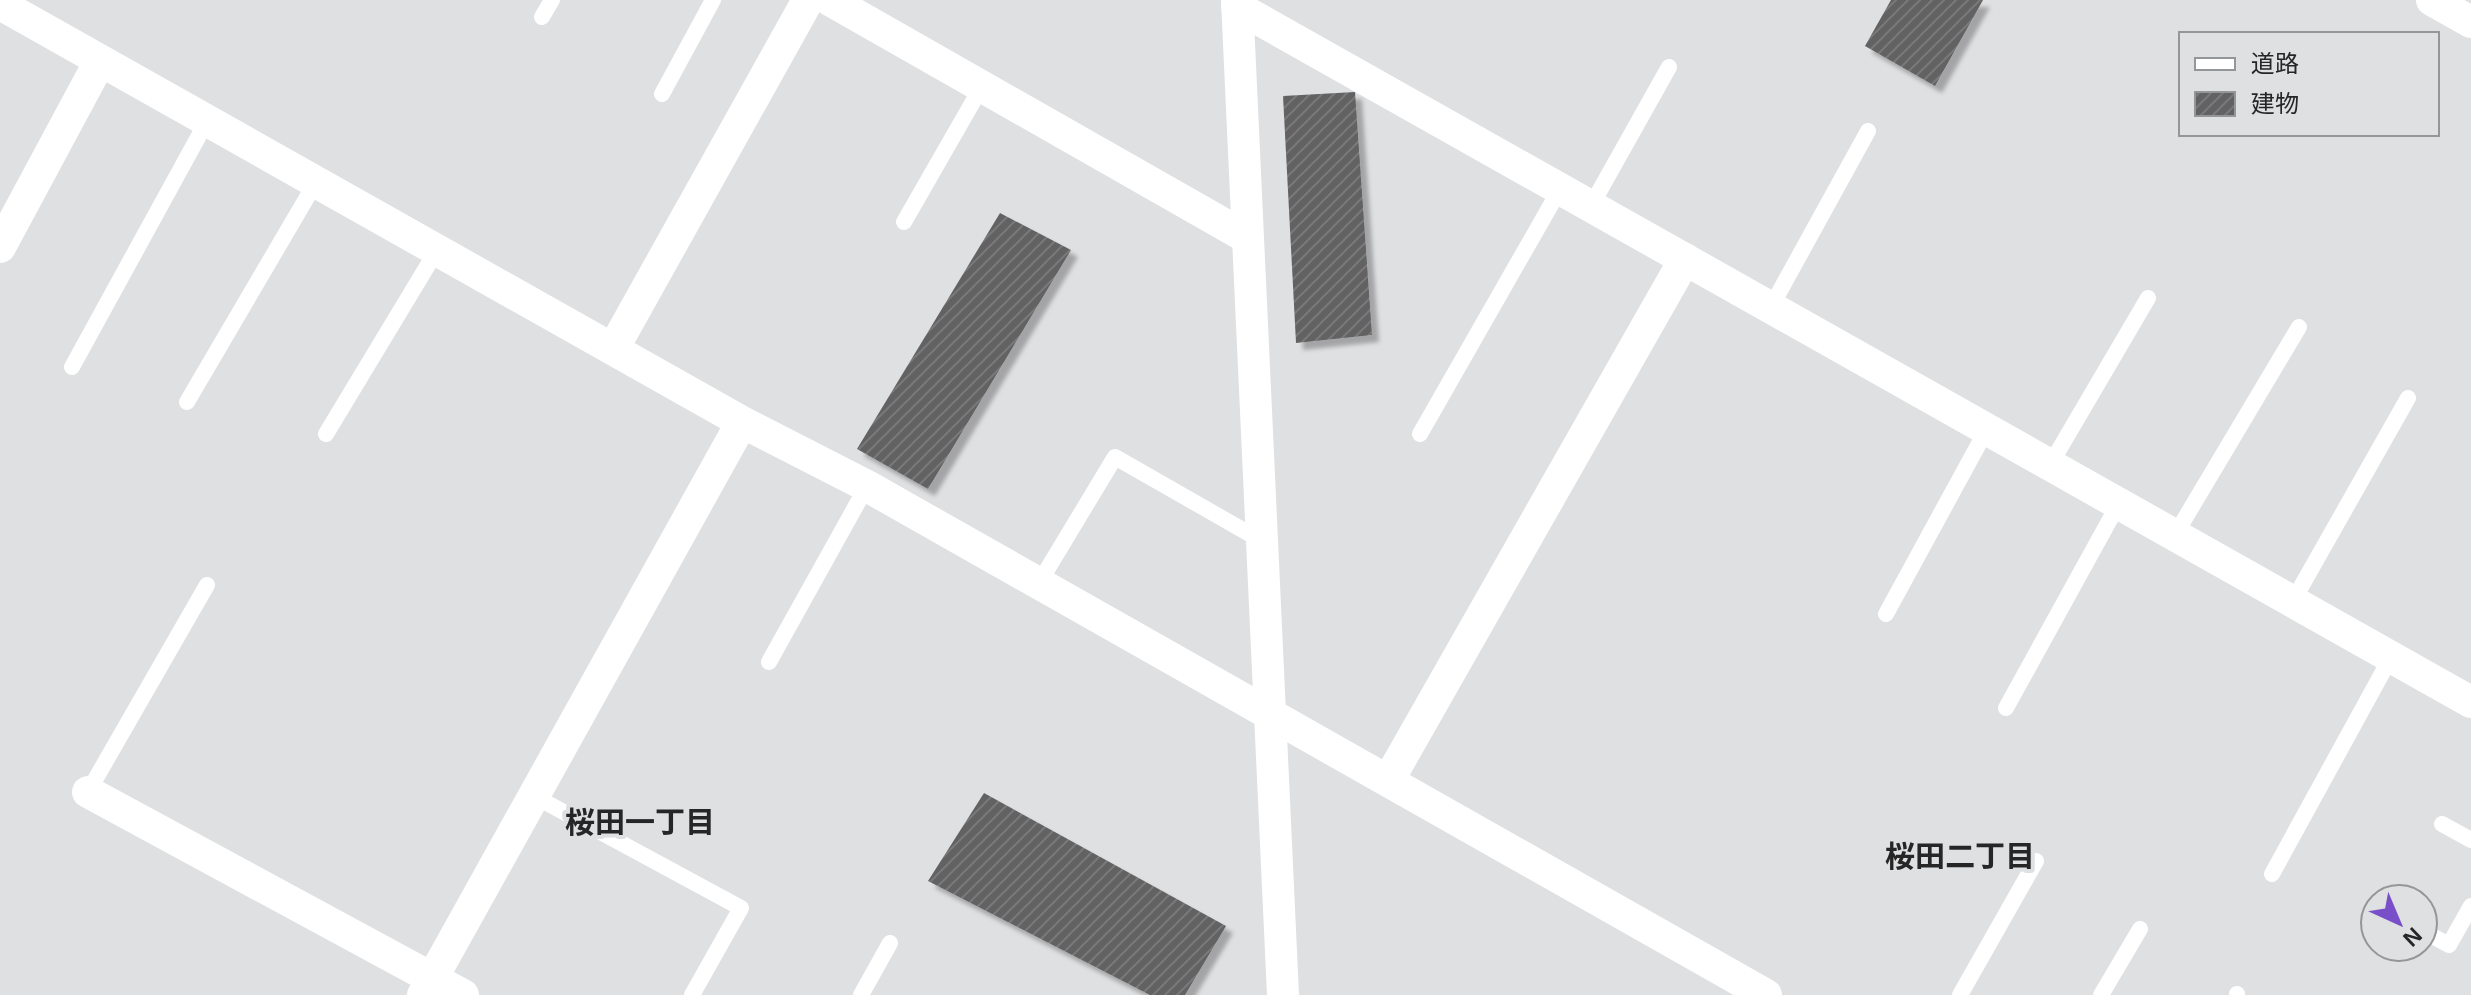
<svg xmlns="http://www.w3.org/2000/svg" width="2471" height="995" font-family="Helvetica,'Noto Sans JP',sans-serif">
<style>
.building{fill:url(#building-hatch);filter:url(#shadow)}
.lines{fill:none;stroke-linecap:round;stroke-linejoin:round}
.service{stroke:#fff;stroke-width:16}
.minor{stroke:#fff;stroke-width:32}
.labels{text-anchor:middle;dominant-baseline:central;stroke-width:8;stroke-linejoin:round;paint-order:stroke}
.neighbourhood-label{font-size:30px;font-weight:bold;fill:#262627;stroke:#dfe0e2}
</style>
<defs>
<pattern id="building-hatch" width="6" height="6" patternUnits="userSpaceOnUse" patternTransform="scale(2)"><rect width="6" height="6" fill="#626264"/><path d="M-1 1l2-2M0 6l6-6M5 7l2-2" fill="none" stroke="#79797a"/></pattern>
<filter id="shadow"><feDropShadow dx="7" dy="7" stdDeviation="2" flood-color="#0004"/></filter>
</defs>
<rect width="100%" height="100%" fill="#dfe0e2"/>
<path class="building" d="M1891,0H1983L1935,86L1865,46Z
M1355,92L1372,335L1296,343L1283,96Z
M1000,213L1071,250L928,489L857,449Z
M984,793L1226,926L1185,995H1150L928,881Z"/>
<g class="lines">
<path class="service" d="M542,17L552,0
M662,94L713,0
M1591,206L1669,67
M904,222L982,86
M1771,307L1868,131
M72,367L207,121
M187,402L316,182
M326,434L437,250
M1420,434L1560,189
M2050,465L2148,298
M2175,535L2299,327
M1039,583L1115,457L1262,541
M2293,601L2408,398
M1886,614L1987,429
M769,662L867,486
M2006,708L2119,503
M88,792L207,585
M534,796L741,908L692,995
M2442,824L2471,840
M2272,874L2391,657
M2423,931L2449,945L2471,906
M861,995L890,943
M1960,995L2036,861
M2101,995L2140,929
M2237,995V994"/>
<path class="minor" d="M830,0L1248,238
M1237,0L1283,995
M2432,0L2471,22
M0,4L742,422L867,486L1766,995
M1237,7L2471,702
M0,247L100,61
M613,349L808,0
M1388,781L1685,259
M88,792L463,995
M423,995L742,422"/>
</g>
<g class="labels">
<g class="neighbourhood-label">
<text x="640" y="822">桜田一丁目</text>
<text x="1960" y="856">桜田二丁目</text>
</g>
</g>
<rect x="2179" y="32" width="260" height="104" fill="#dfe0e2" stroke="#959697" stroke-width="2"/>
<rect x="2195" y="58" width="40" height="12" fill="#ffffff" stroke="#959697" stroke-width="2"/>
<text x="2251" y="72" font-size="24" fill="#262627">道路</text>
<rect x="2195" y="92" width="40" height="24" fill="url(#building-hatch)" stroke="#959697" stroke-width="2"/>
<text x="2251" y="112" font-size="24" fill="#262627">建物</text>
<g transform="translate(2399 923) rotate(136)"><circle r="38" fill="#dfe0e2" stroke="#959697" stroke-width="2"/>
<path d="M0-6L14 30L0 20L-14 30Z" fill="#784fc8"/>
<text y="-12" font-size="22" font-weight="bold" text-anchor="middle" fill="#262627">N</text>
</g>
</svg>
